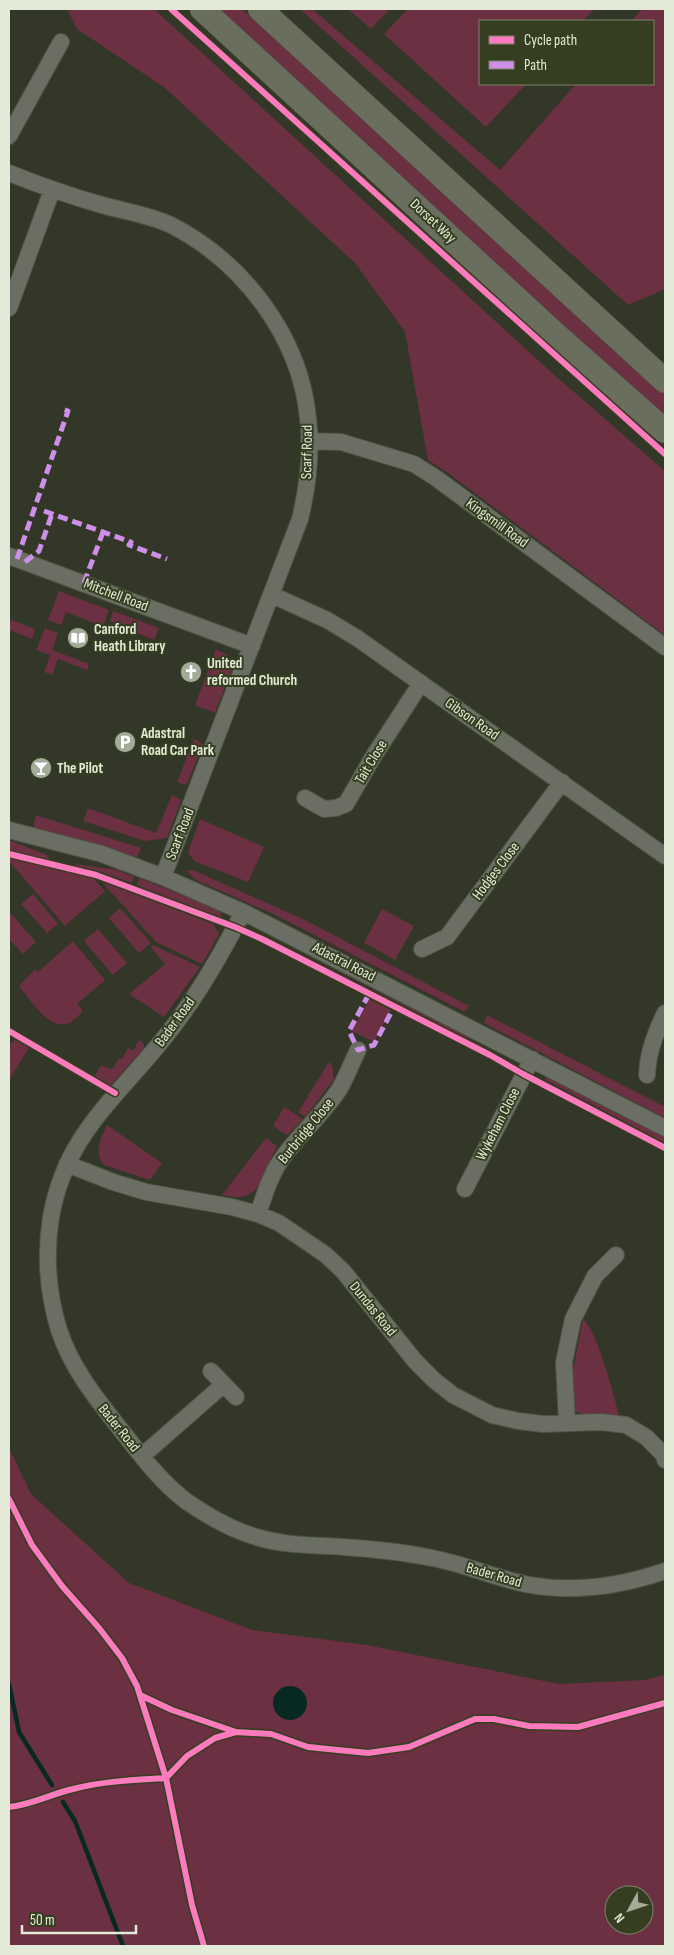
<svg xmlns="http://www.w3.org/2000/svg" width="674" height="1955" font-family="'Sofia Sans Condensed',sans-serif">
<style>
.green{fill:#6b3041;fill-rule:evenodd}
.water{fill:#082822}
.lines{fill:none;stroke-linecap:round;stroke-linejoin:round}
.stream{stroke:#082822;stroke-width:4.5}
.minor-casing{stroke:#4e5344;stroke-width:18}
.highway-casing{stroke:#4e5344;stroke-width:25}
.minor{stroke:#6b6e62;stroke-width:16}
.highway{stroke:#696e5d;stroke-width:24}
.quiet{stroke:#ce8fe9;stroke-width:5;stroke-dasharray:10 5;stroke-linecap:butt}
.cycleway-casing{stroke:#353e20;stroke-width:9}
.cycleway{stroke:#fd7abc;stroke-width:6}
.labels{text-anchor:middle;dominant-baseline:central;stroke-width:4;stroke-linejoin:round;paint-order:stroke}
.street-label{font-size:15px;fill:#e3ead7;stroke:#353e20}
.poi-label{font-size:15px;font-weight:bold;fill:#e3ead7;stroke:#353e20;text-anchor:start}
</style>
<rect width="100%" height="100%" fill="#323727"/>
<path class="green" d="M67,9H154L551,372L665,471V635L448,473L428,460L405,332L355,263L165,88L77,29Z
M213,9H242L665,393V417Z
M300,9H312L500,170L576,84H653V21H631L642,9H665V289L628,305Z
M348,9H390L371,29Z
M408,9H594L583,21H480V84H526L486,127L384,34Z
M59,591L109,610L103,627L66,612L61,625L48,620Z
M113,611L159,628L154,640L110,622Z
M12,620L35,629L32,639L9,630V622Z
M45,628L58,633L52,650L89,664L87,670L58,659L52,675L44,672L50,655L36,650Z
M216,649L227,655L232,669L215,713L195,705Z
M194,739L203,744L187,784L184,785L177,782Z
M172,795L181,800L167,838L145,841L83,821L88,808L156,833Z
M36,815L141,848L137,857L33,828Z
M200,819L264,847L248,882L194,861L188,852Z
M9,840L49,856L48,859L9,852Z
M9,856L93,878L105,891L65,926L9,861Z
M76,864L118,870L134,877L132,883L98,871L75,866Z
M186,870L195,871L307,921L469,1006L465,1012L271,913L196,880Z
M139,878L212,907L220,912L223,919L137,885Z
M101,881L213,924L219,934L202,964L156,942Z
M33,894L58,924L47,933L21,904Z
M120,908L151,943L139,953L109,918Z
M382,909L414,926L395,960L364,943Z
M11,914L36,942L23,954L9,939V916Z
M98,929L127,963L113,975L84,941Z
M260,930H266L470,1036L468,1039Z
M73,941L105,980L77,1004L83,1011C79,1015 73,1022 67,1024C48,1029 31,1000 20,988V985L35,969L38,972Z
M153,945L200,967L164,1017L129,994L165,964L151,947Z
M369,999L391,1010L374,1042L352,1031Z
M487,1015L665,1107V1118L484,1023Z
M17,1038H24L32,1043L9,1080V1045Z
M139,1040L144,1044V1048L110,1086L94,1077L101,1065L112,1070L119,1058L122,1059L128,1048L133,1051Z
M329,1062L332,1065L334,1079L305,1117L298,1112Z
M549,1078L665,1137V1143L544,1079Z
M284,1107L303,1119L287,1135L273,1126Z
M107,1125L162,1163L150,1180L104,1165C93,1153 101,1137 107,1125Z
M266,1138L277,1146C262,1174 263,1205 222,1195Z
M583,1319C598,1332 614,1397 620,1418L586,1417L574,1410L573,1371Z
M9,1448L31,1494L129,1583L252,1630L367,1645L559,1684L644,1680L665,1675V1946H9ZM614,1895H644V1925H614Z"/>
<path class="water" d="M273 1703a17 17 0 1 1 34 0a17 17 0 1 1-34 0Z"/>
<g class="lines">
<path class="stream" d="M9,1684L19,1732L52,1785
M63,1802L75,1821L123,1946"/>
<g class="minor-casing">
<path id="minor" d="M9,136L61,42
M9,173C39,185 70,196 102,205C124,211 150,215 171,225C243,262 300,336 308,418C312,452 308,486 300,519L163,877
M9,308L52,190
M309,441L341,442L414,464L436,478L665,647
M9,556L252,646
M272,595L327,620L357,638L665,856
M305,798L324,809L336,808L346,804L373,757L421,683
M9,830L102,854L163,877L243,912L665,1128
M243,912C220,957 193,1004 160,1043C112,1102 65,1137 51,1217C45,1254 48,1294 59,1330C72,1370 99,1402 125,1435C143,1458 162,1483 186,1501C209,1517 233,1531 260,1538C288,1546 315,1545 343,1547C373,1549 403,1552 432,1558C465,1564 497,1579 530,1585C577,1593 621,1586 665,1571
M422,949L447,937L562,782
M647,1075C648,1052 655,1034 665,1013
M67,1164L113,1182L146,1192L232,1207L258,1214L279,1223L326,1255L343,1271L415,1361L434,1380L453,1395L492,1415L518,1421L543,1424L601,1422L626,1425L646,1437L664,1455L665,1460
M465,1189L532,1059
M258,1214C264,1196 270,1176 281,1160C298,1135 323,1115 340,1088C347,1076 352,1062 358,1050
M211,1371L236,1397
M567,1423L564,1362L573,1319L595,1276L616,1255
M142,1456L223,1385"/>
</g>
<g class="highway-casing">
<path id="highway" d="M202,9L554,333L665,431
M260,9L665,381"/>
</g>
<use href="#minor" class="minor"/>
<use href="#highway" class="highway"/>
<path class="quiet" d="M44,511L131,542L129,545L167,559
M17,559L68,411L62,409
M25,562L39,551L52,514
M84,583L103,532
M369,994L349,1031L358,1050L374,1045L394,1007"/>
<g class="cycleway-casing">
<path id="cycleway" d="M171,9L665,454
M9,854L96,875L235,927L262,939L490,1055L523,1074L665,1148
M9,1031L115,1093
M9,1499L32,1545L62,1586L99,1628L122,1658L137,1686L166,1778L192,1905L204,1946
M140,1695L172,1710L236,1732
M9,1807C31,1805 51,1794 73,1789C103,1781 135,1780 166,1778L187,1756L215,1738L236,1732L271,1734L308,1747L368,1753L409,1747L475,1719H494L529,1726L578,1727L665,1703"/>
</g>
<use href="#cycleway" class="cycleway"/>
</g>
<defs>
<g id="library-disc" transform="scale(1.125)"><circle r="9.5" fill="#a5ab99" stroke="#353e20"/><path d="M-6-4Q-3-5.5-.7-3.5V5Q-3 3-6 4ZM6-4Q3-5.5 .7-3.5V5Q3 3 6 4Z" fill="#fff"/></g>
<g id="church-disc" transform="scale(1.125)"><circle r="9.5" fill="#a5ab99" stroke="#353e20"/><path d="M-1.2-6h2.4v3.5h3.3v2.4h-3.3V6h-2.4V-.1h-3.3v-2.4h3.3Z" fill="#fff"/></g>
<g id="parking-disc" transform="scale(1.125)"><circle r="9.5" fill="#a5ab99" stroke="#353e20"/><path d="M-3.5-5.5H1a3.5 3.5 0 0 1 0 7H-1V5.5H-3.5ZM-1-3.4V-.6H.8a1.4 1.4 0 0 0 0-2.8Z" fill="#fff"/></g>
<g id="bar-disc" transform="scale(1.125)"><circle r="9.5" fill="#a5ab99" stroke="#353e20"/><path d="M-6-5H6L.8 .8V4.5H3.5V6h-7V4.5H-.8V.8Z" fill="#fff"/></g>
</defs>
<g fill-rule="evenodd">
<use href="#library-disc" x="78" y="638"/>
<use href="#church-disc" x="191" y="672"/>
<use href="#parking-disc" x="125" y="742"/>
<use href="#bar-disc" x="41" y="768"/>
</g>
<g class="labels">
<g class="street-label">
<text transform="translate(433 221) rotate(43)">Dorset Way</text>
<text transform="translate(307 452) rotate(-89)">Scarf Road</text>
<text transform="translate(497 523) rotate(36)">Kingsmill Road</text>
<text transform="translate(116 595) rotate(21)">Mitchell Road</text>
<text transform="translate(472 719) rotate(35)">Gibson Road</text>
<text transform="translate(371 762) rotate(-59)">Tait Close</text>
<text transform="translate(180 834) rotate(-69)">Scarf Road</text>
<text transform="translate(496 871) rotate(-53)">Hodges Close</text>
<text transform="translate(344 962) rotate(27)">Adastral Road</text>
<text transform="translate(175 1022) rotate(-54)">Bader Road</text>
<text transform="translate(498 1124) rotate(-63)">Wykeham Close</text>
<text transform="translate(306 1131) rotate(-51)">Burbridge Close</text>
<text transform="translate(373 1309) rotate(51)">Dundas Road</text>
<text transform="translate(119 1428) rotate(51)">Bader Road</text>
<text transform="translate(494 1575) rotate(16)">Bader Road</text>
</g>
<g class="poi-label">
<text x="94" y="629">Canford<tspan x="94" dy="17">Heath Library</tspan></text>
<text x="207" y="663">United<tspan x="207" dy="17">reformed Church</tspan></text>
<text x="141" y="733">Adastral<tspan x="141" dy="17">Road Car Park</tspan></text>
<text x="57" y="768">The Pilot</text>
</g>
</g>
<rect width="674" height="1955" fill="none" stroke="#e3ead7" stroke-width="20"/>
<rect x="479" y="20" width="175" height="65" fill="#353e20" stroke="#7b8369"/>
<rect x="489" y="36" width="25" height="8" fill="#fd7abc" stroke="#7b8369"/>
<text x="524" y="45" font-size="15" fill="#e3ead7">Cycle path</text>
<rect x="489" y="61" width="25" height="8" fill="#ce8fe9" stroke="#7b8369"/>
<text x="524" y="70" font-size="15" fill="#e3ead7">Path</text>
<g transform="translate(629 1910) rotate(230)"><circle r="24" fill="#353e20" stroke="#7b8369"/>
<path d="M0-4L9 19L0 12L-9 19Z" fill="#a5ab99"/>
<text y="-8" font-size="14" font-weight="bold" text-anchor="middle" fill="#e3ead7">N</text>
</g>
<path d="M22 1925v8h114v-8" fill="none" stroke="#e3ead7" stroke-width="2.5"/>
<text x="30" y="1925" font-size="15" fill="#e3ead7" stroke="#353e20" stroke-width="4" paint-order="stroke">50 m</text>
</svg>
